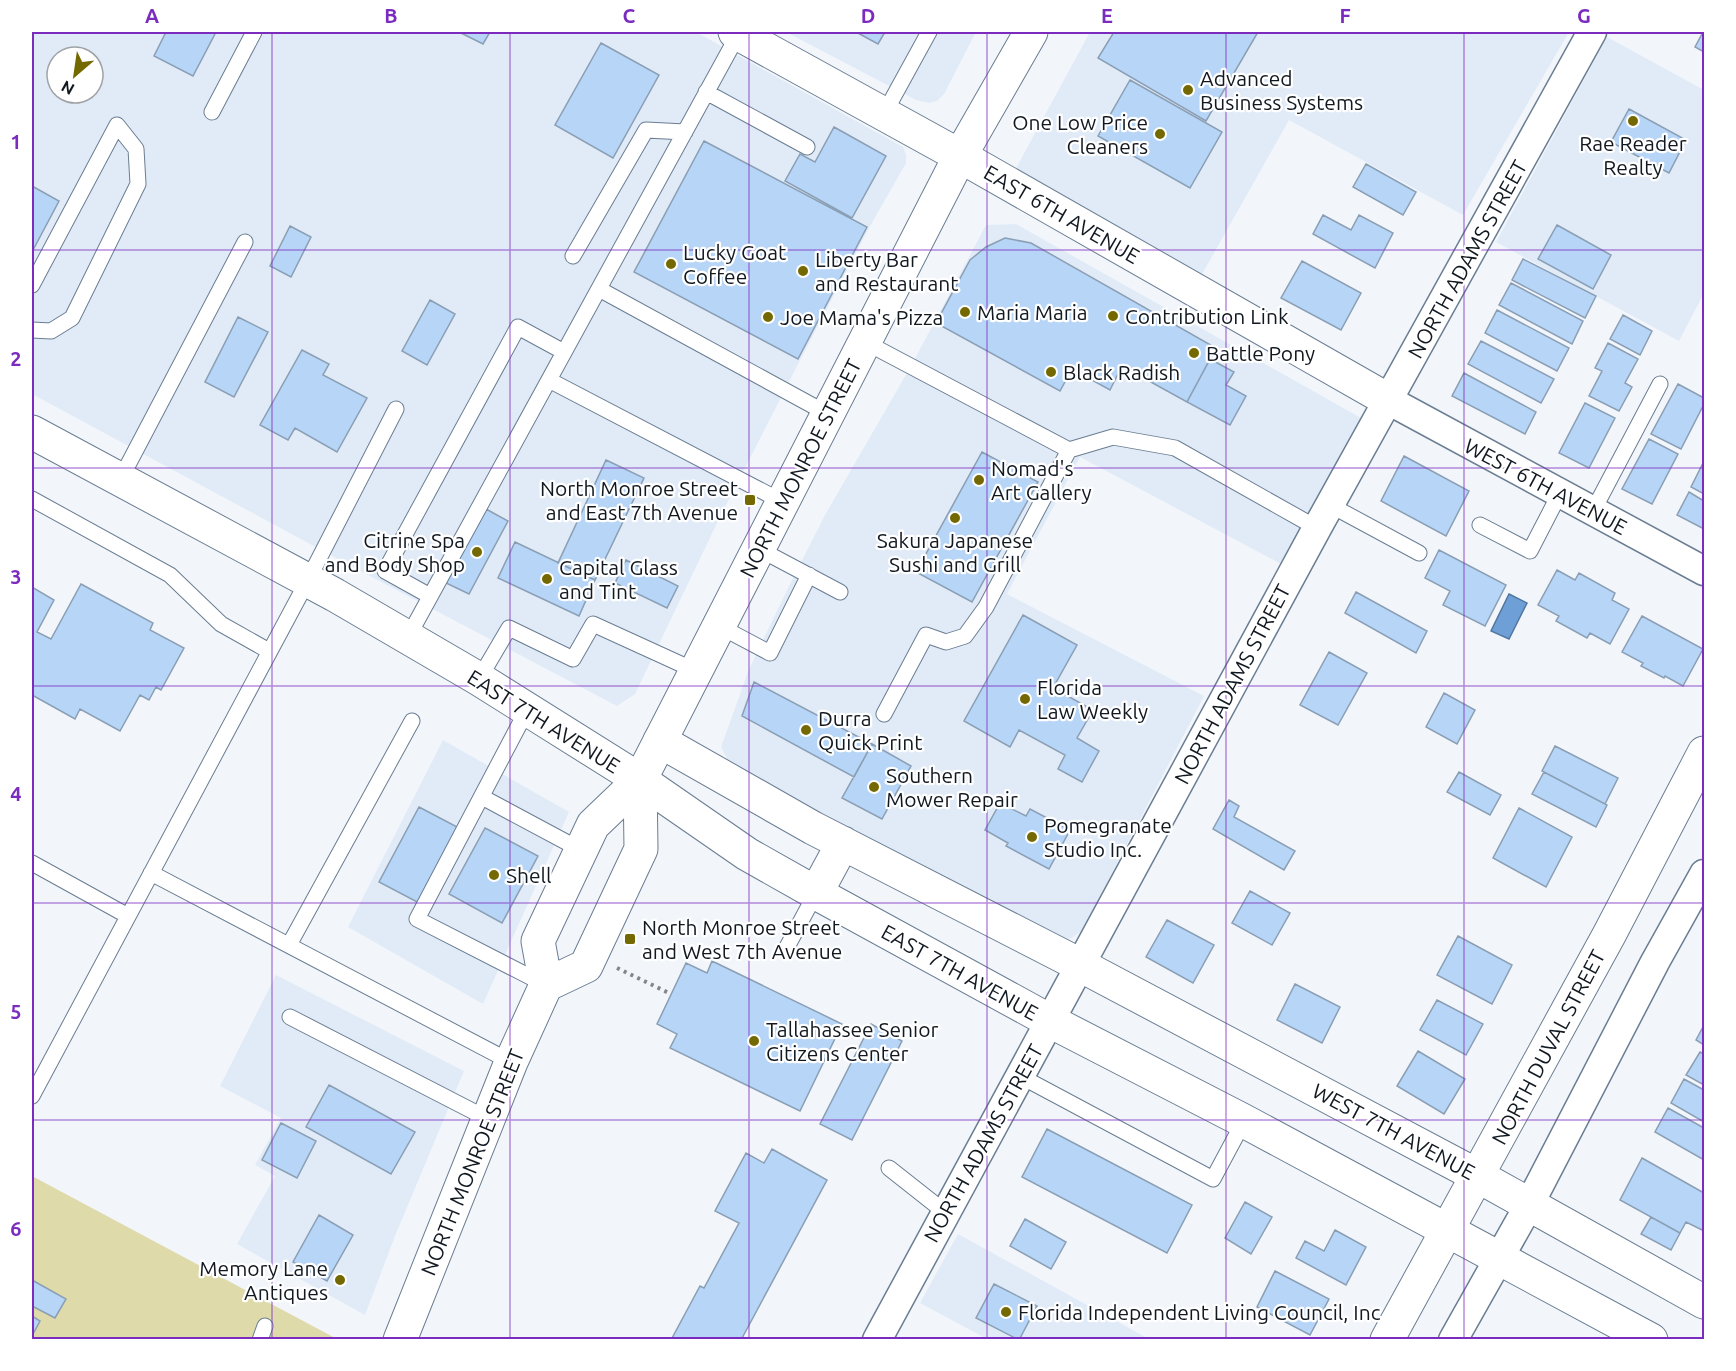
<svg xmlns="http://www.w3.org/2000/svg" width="1736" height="1371" font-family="Ubuntu,sans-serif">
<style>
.built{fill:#e1ebf7;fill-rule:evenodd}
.green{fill:#dfdaa9}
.water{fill:#6ea0d7;stroke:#5277a0;stroke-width:1.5}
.building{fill:#b6d5f7;stroke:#8a9eb4;stroke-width:1.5}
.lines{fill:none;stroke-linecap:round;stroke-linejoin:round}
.service-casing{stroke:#6a7d92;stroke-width:17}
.minor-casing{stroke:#6a7d92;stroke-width:31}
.tertiary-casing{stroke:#6a7d92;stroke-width:35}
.secondary-casing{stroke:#6a7d92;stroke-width:35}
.primary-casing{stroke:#6a7d92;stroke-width:35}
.path{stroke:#80868c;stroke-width:4;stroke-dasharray:3 4.5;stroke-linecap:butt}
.service{stroke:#fff;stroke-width:15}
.minor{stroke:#fff;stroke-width:28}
.tertiary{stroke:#fff;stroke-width:33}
.secondary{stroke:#fff;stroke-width:33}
.primary{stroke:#fff;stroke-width:33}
.grid{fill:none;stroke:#7b2cbf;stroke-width:1.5;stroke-opacity:0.55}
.poi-dot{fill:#746900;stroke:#fff;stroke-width:2}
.labels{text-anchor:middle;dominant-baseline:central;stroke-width:4.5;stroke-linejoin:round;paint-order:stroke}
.poi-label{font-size:21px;fill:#111820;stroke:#fff;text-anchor:start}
.street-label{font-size:21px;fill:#111820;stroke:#fff}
.neatline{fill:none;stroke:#7b2cbf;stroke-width:2}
.grid-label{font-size:20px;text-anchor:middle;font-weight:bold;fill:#7b2cbf}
</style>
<rect width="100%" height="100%" fill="#f2f6fb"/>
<path class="built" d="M32,32H696L903,147L906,155V163L869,228L795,370L719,519L635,694L617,706L349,565L32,394ZM57,57H93V93H57Z
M786,32H976L944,94L937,101L929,103L916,100Z
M1090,32H1569L1463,215L1289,120L1201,276L1015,170Z
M1607,37L1704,90V293L1679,341L1496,242Z
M1016,224L1361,418L1283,565L1080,457L1007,594L1204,696L1082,931L1070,939L1056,938L872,844L731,766L721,747L749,669L789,586L825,515L911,366L986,225Z
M443,740L569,812L483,1004L348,927Z
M276,975L464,1071L395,1236L365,1315L237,1244L275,1176L255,1165L281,1118L220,1086Z
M958,1234L1149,1339H987L920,1303Z"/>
<path class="green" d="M32,1176L337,1339H32Z"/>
<path class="water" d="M1509,594L1527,603L1509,639L1491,631Z"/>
<path class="building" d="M166,32H216L193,76L154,56Z
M459,32H490L483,44Z
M856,32H885L878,44Z
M1114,32H1258L1206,121L1098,58Z
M1703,32H1704V52L1695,47Z
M601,43L659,75L613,158L555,125Z
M1130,80L1222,132L1190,188L1098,136Z
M1629,109L1686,140L1669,173L1611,142Z
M834,127L886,156L852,218L785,181L800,154L815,162Z
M704,141L867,227L798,359L634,272Z
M1366,164L1416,192L1403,215L1353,187Z
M32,186L59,201L32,252Z
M1323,215L1351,230L1359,215L1393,233L1375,268L1313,234Z
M1557,225L1611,255L1593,289L1538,259Z
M290,226L311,237L291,277L270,266Z
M1005,238L1031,243L1216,348L1187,402L1122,366L1110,390L1072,369L1060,391L936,323L970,260L986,247Z
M1523,259L1596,296L1585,318L1512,280Z
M1302,261L1361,293L1341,330L1281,298Z
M1511,283L1583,321L1572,344L1499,305Z
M430,300L455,314L427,365L402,351Z
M1497,310L1569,348L1557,371L1485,333Z
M1623,315L1652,331L1640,355L1610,339Z
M238,317L268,332L234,397L205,382Z
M1481,341L1554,379L1541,403L1468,364Z
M1608,343L1638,359L1625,383L1632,387L1619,411L1589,396L1602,371L1595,368Z
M302,350L329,364L323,375L367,398L337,452L295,428L288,440L260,425Z
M1210,359L1234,372L1226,385L1246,396L1230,425L1187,402Z
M1464,373L1536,412L1525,434L1452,396Z
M1678,384L1704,398V404L1681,449L1651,434Z
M1585,403L1615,418L1589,468L1559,453Z
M1649,439L1678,454L1652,504L1622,489Z
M982,452L1038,482L972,602L916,572Z
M1404,456L1469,491L1446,536L1381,501Z
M606,460L644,478L595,580L558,563Z
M1702,465L1704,466V494L1691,487Z
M1689,492L1704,501V529L1677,515Z
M486,509L508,521L469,594L446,583Z
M515,542L595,580L579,616L498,578Z
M1439,550L1506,585L1485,626L1443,605L1450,591L1425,578Z
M626,560L678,586L667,608L615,583Z
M1557,570L1575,580L1579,573L1615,593L1612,600L1629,609L1610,644L1590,633L1587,638L1556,621L1559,616L1538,605Z
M81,584L153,623L150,630L184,648L161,690L156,687L149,700L140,695L120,731L80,709L75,719L32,695V587L54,600L37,632L51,639Z
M1356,592L1427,631L1416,653L1345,613Z
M1023,615L1077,645L1053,688L1093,710L1077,738L1099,751L1082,782L1058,769L1065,755L1019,730L1010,747L964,721Z
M1642,616L1703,649L1683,686L1665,676L1664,678L1641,666L1643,663L1622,652Z
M1329,652L1367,673L1338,725L1300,705Z
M754,682L872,744L854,777L742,716Z
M1444,693L1475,710L1457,744L1426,727Z
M872,744L911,766L882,819L842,798Z
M1555,746L1618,778L1605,804L1542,771Z
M1459,772L1501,795L1490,815L1447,792Z
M1544,772L1607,805L1596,827L1532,794Z
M1229,800L1239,806L1234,817L1295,851L1284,870L1213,829Z
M1000,803L1026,816L1030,809L1070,830L1049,869L1006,846L1008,843L985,830Z
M419,807L461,829L421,904L379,882Z
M1519,808L1572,837L1546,887L1493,858Z
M485,828L538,856L502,923L449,894Z
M1250,891L1290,913L1272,945L1232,923Z
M1167,920L1214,945L1193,983L1146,957Z
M1458,936L1512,965L1492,1004L1437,975Z
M712,961L842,1024L800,1111L670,1048L677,1034L657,1024L686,963L707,973Z
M1295,984L1340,1007L1322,1043L1277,1020Z
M1437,1000L1483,1024L1466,1055L1420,1030Z
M871,1024L902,1041L852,1140L820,1124Z
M1704,1025V1045L1696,1040Z
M1418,1051L1465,1079L1444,1114L1397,1086Z
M1700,1052L1704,1054V1085L1686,1075Z
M1684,1079L1704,1090V1122L1671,1103Z
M329,1085L415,1132L391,1174L306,1127Z
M1668,1108L1704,1128V1160L1655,1132Z
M281,1123L316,1141L297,1178L262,1160Z
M1047,1129L1192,1205L1167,1253L1022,1177Z
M772,1149L827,1180L741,1340H671L700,1286L704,1288L739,1223L715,1211L746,1153L764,1163Z
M1642,1158L1704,1193V1226L1702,1230L1686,1222L1680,1233L1620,1200Z
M1245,1202L1272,1217L1251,1254L1225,1238Z
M319,1215L353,1235L327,1281L293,1262Z
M1651,1217L1680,1233L1671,1250L1641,1234Z
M1025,1219L1066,1242L1051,1269L1010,1246Z
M1335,1230L1366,1247L1346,1285L1296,1258L1305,1241L1324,1251Z
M1275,1271L1329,1299L1310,1335L1257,1307Z
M32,1280L66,1299L55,1318L32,1306Z
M994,1284L1037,1306L1019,1340L976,1318Z
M32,1316L40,1321L32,1336Z"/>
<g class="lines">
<g class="service-casing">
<path id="service" d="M706,92L807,147
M212,112L254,32
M884,114L929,32
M573,256L646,130L685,132
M32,285L117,125L136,149L138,184L72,318L51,331L32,330
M599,289L828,414
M865,342L1069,450L986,607L965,636L946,642L926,635L884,714
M549,380L783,502
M1069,450L1113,437L1175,448L1317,528
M120,480L245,242
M32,499L170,575L221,624L269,651
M1330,505L1419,553
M1593,511L1660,384
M1480,525L1530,551L1560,493
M759,549L840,592
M430,596L385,571L518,327L564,352
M719,626L770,653L809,575
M408,637L739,33
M479,679L509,628L573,659L593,624L696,671
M527,710L417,919L546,985
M482,797L581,850
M32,863L128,916
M151,873L511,1062
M289,945L412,721
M787,947L816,893
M290,1017L488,1119
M1020,1076L1213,1179L1244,1121
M32,1096L308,580L396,409
M889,1168L946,1213
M260,1340L265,1326"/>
</g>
<g class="minor-casing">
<path id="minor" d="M1388,400L1704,571
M877,1340L1317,528L1592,32
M1453,1340L1529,1205L1655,962L1704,874"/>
</g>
<g class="tertiary-casing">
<path id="tertiary" d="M735,32L960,156L1388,400
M32,432L335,595L479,679L640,780L747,854L816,893L1050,1021L1244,1121L1651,1340
M660,741L813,828L1080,965L1478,1176L1704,1302
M816,893L843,843"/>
</g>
<g class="secondary-casing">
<path id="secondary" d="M1387,1340L1609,935L1704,753"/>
</g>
<g class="primary-casing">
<path id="primary" d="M546,985L586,966L641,849L640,780
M400,1340L511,1062L546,985L538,941L593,825L640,780L960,156L1031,32"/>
</g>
<path class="path" d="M617,968L671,994"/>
<use href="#service" class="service"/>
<use href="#minor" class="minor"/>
<use href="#tertiary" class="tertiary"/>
<use href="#secondary" class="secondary"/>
<use href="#primary" class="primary"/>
</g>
<path class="grid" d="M272,32V1340M510,32V1340M749,32V1340M987,32V1340M1226,32V1340M1464,32V1340M32,250H1704M32,468H1704M32,686H1704M32,903H1704M32,1120H1704"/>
<g class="poi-dot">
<circle cx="1188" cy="90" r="6"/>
<circle cx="1633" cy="121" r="6"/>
<circle cx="1160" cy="134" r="6"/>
<circle cx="671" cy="264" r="6"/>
<circle cx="803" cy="271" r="6"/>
<circle cx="965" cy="312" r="6"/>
<circle cx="1113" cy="316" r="6"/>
<circle cx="768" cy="317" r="6"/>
<circle cx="1194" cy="353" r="6"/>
<circle cx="1051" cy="372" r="6"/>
<circle cx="979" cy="480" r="6"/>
<rect x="744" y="494" width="12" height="12" rx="3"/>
<circle cx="955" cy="518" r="6"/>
<circle cx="477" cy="552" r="6"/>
<circle cx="547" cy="579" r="6"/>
<circle cx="1025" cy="699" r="6"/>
<circle cx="806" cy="730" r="6"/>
<circle cx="874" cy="787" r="6"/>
<circle cx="1032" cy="837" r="6"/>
<circle cx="494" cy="875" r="6"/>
<rect x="624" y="933" width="12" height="12" rx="3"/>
<circle cx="754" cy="1041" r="6"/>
<circle cx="340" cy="1280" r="6"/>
<circle cx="1006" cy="1312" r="6"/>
</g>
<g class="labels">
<g class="poi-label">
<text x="1200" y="78">Advanced<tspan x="1200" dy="24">Business Systems</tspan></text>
<text x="1148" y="122" text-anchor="end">One Low Price<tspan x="1148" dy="24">Cleaners</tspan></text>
<text x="1633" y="143" text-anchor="middle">Rae Reader<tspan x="1633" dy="24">Realty</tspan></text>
<text x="683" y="252">Lucky Goat<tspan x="683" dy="24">Coffee</tspan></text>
<text x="815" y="259">Liberty Bar<tspan x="815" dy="24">and Restaurant</tspan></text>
<text x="977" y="312">Maria Maria</text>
<text x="1125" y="316">Contribution Link</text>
<text x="780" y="317">Joe Mama's Pizza</text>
<text x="1206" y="353">Battle Pony</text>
<text x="1063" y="372">Black Radish</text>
<text x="991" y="468">Nomad's<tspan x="991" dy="24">Art Gallery</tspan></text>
<text x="738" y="488" text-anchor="end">North Monroe Street<tspan x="738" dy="24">and East 7th Avenue</tspan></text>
<text x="465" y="540" text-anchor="end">Citrine Spa<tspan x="465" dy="24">and Body Shop</tspan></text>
<text x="955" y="540" text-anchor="middle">Sakura Japanese<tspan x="955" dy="24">Sushi and Grill</tspan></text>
<text x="559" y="567">Capital Glass<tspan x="559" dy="24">and Tint</tspan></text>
<text x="1037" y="687">Florida<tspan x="1037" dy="24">Law Weekly</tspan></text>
<text x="818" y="718">Durra<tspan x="818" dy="24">Quick Print</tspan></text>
<text x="886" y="775">Southern<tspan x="886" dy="24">Mower Repair</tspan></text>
<text x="1044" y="825">Pomegranate<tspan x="1044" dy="24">Studio Inc.</tspan></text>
<text x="506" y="875">Shell</text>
<text x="642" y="927">North Monroe Street<tspan x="642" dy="24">and West 7th Avenue</tspan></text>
<text x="766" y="1029">Tallahassee Senior<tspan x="766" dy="24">Citizens Center</tspan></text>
<text x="328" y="1268" text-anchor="end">Memory Lane<tspan x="328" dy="24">Antiques</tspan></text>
<text x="1018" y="1312">Florida Independent Living Council, Inc</text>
</g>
<g class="street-label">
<text transform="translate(1062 214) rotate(30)">EAST 6TH AVENUE</text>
<text transform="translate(1467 259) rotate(-61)">NORTH ADAMS STREET</text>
<text transform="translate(800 468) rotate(-63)">NORTH MONROE STREET</text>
<text transform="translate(1546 486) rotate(28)">WEST 6TH AVENUE</text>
<text transform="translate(1232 684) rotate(-62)">NORTH ADAMS STREET</text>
<text transform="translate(544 721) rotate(32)">EAST 7TH AVENUE</text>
<text transform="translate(960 972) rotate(29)">EAST 7TH AVENUE</text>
<text transform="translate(1548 1047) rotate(-62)">NORTH DUVAL STREET</text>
<text transform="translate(1394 1131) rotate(28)">WEST 7TH AVENUE</text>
<text transform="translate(983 1143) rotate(-61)">NORTH ADAMS STREET</text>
<text transform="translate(472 1162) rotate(-68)">NORTH MONROE STREET</text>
</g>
</g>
<rect width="1736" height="1371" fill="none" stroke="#ffffff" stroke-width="66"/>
<g transform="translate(75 75) rotate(209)"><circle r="28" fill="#ffffff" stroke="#a0a3a6" stroke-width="1.5"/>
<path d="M0-4.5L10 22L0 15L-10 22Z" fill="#746900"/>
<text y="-9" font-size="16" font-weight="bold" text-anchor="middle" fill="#111820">N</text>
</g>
<rect x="33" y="33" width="1670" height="1305" class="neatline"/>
<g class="grid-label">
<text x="152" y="23">A</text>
<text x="391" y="23">B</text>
<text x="629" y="23">C</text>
<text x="868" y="23">D</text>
<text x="1107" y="23">E</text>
<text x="1345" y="23">F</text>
<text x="1584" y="23">G</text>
<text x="16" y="149">1</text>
<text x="16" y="366">2</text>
<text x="16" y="584">3</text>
<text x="16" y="801">4</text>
<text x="16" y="1019">5</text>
<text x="16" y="1236">6</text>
</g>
</svg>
